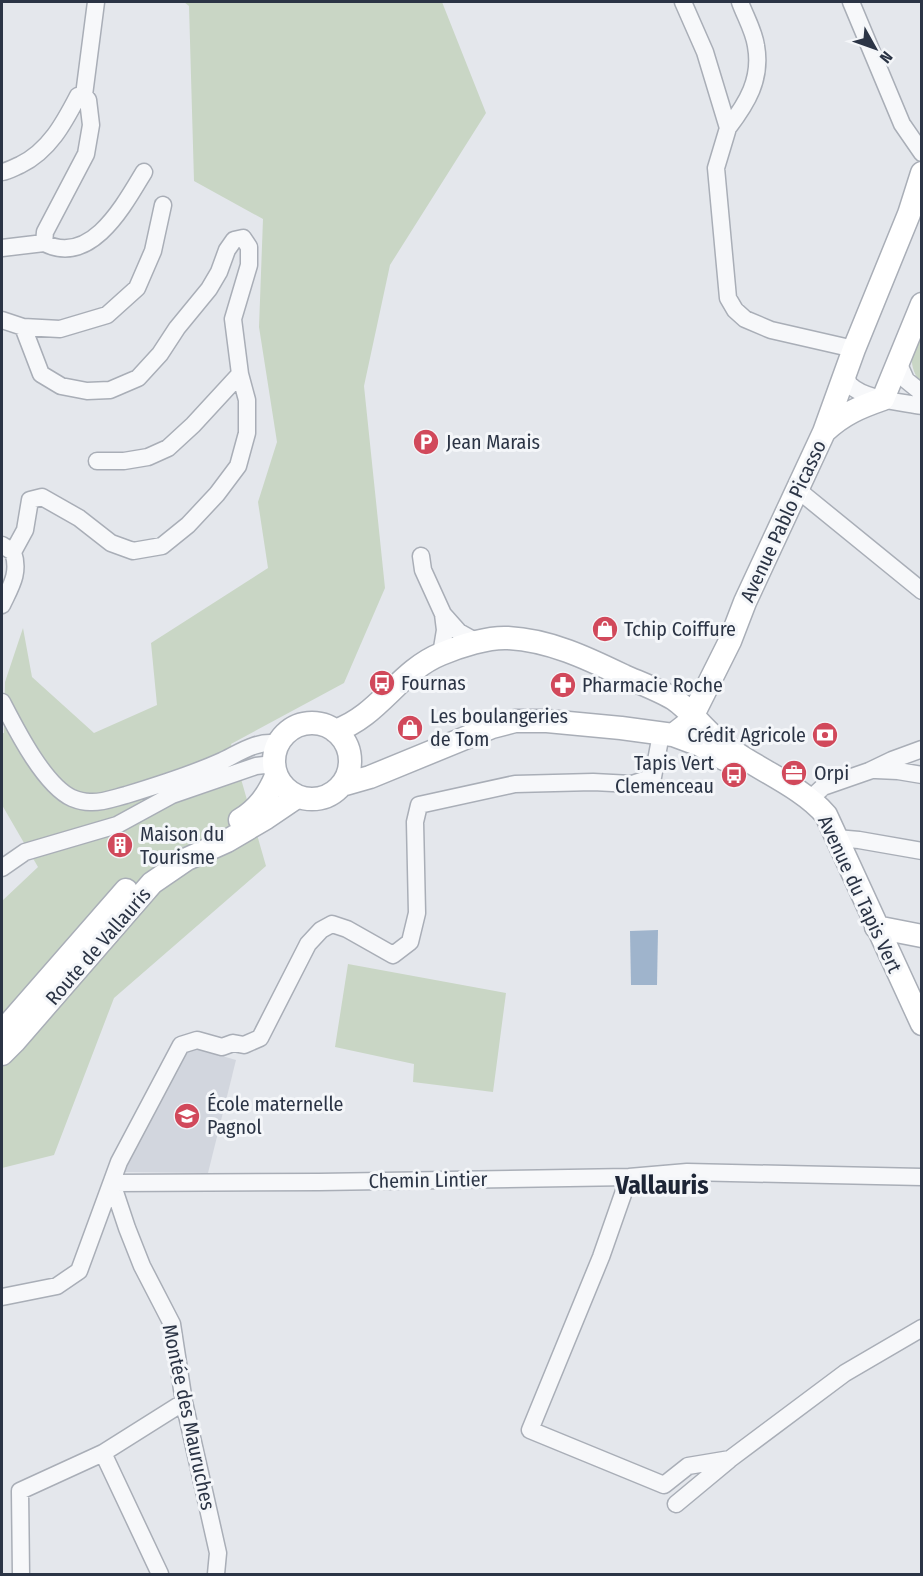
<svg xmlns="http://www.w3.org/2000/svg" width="923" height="1576" font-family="'Fira Sans Condensed',sans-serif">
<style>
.built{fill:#d2d6de}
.green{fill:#c9d6c5}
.water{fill:#9fb4cc}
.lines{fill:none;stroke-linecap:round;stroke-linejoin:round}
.street-casing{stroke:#a9aeb7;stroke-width:19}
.secondary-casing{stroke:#a9aeb7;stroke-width:25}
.street{stroke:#f7f8fa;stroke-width:16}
.secondary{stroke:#fff;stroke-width:22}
.labels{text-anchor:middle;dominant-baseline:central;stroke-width:6;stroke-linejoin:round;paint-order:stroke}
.poi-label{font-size:20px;fill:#2b3445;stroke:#f4f6f9;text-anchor:start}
.street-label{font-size:20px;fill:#2b3445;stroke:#f4f6f9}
.district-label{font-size:26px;font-weight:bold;fill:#1d2536;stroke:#f4f6f9}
</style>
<rect width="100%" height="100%" fill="#e4e7ec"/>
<path class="built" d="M188,1046L236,1060L208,1173L123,1172Z"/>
<path class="green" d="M184,2H442L486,113L390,265L364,386L385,588L344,683L231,744L266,866L114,998L54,1155L2,1168V901L38,867L2,805V733H4L5,682L23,628L32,677L94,733L157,705L151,643L268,568L258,502L277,442L259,327L263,219L194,181L189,6Z
M921,325V383C905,363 913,346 921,325Z
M348,964L506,993L493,1092L413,1082L414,1064L335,1047Z"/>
<path class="water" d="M658,930L657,985H631L630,931Z"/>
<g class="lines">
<g class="street-casing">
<path id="street" d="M683,2L705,52L728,128L716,168L728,298L735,310L745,319L771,330L854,349
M851,2L902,124L922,153
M84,95L96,2
M728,128C747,103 762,79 756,46C754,31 745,16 740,2
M2,172C8,171 13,168 20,165C49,151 64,123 78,96L84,95L88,100L91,125L86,154L45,232L44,243C91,267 124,205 144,172
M2,248L44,243
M2,320L23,327L60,329L107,315L137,288L153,251L163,205
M898,362L906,380L922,393
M846,371C846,376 847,381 850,385C865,400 902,402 922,406
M97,461H124L148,457L168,448L193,425L240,374
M798,490L922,591
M2,545L13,552C20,573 11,586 2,605
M13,552L25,530L30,500L42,497L79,518L111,543L133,551L162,546L188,525L217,494L238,466L247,433V400L240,374L233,319L249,265V247L243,238L234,240L227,250L219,272L209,289L177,328L160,354L138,378L110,390L87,391L61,386L41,374L23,327
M421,556L423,570L443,614L445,630L441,654
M443,614L459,632L477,642
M2,702C16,729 44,785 72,798C77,800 85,802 90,802C102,803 114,798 126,795C159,785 191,775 222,761C239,753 259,739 278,744
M876,770L898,771L922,775
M810,799L823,787L869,771L892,760L922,749
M836,838L859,840L922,851
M2,868L25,852L117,825L172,795L256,766L273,764
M629,1177L601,1257L530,1430L664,1485L688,1466L730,1459L845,1373L922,1328
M112,1183L319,1182L629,1177L687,1172L922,1177
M112,1183L127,1228L142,1266L172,1324L184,1402L218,1553L216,1574
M2,1297L57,1286L79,1271L119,1162L181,1045L197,1040L222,1047L233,1043L244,1045L260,1038L308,944L321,930L332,924L347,929L393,955L410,942L417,913L415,822L419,805L515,784L593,782L632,784L653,777L661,734
M103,1453L160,1574
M676,1504L729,1460
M21,1574L20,1491L103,1453L184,1402"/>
</g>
<g class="secondary-casing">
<path id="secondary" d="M825,431C843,414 860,407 883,399L922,304
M274 761a38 38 0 1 1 76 0a38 38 0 1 1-76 0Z
M335,731C379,716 399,671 441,654C460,646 488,637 508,638C549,640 587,658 624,676C640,683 659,690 674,699C689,709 700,725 714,737C721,743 729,747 736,753C764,772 804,789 826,815L922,1024
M673,735L687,724L692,717L730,641L745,602L824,432L854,349L909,214L922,173
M342,785L370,777L492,727L515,721H547L621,728L673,735L700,745L724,759
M240,820C258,809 268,795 276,776
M876,927L922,936
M2,1032L126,890
M2,1054L14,1042L152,883L187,859L227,841L266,818L297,797"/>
</g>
<use href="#street" class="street"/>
<use href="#secondary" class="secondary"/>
</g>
<defs>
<g id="parking-disc" transform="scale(1.35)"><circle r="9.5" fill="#d1495b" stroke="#f4f6f9"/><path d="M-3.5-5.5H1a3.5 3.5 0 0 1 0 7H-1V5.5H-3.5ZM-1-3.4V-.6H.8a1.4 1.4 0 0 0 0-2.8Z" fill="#fff"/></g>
<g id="shop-disc" transform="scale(1.35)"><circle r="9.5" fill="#d1495b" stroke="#f4f6f9"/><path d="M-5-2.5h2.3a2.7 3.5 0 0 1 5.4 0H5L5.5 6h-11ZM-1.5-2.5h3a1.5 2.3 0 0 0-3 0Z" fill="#fff"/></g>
<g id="bus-disc" transform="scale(1.35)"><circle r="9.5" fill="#d1495b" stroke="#f4f6f9"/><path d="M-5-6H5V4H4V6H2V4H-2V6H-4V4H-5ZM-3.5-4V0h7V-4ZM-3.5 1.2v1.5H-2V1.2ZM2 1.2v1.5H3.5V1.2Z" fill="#fff"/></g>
<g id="pharmacy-disc" transform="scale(1.35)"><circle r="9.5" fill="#d1495b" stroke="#f4f6f9"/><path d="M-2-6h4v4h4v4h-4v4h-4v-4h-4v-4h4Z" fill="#fff"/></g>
<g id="bank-disc" transform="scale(1.35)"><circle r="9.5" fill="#d1495b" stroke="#f4f6f9"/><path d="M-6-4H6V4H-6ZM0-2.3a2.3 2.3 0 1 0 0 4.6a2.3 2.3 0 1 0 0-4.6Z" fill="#fff"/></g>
<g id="office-disc" transform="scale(1.35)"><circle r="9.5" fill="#d1495b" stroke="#f4f6f9"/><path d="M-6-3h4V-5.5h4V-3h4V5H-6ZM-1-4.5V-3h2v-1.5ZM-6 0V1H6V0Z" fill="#fff"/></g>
<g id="building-disc" transform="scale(1.35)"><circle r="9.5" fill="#d1495b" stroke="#f4f6f9"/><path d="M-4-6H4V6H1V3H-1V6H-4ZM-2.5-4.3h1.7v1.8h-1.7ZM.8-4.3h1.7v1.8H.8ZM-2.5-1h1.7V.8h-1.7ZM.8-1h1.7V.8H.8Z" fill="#fff"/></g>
<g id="school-disc" transform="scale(1.35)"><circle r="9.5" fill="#d1495b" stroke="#f4f6f9"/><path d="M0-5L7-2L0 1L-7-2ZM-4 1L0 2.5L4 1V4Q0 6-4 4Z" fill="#fff"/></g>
</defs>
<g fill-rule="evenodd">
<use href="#parking-disc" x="426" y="442"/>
<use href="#shop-disc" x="605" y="629"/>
<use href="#bus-disc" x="382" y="683"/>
<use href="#pharmacy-disc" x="563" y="685"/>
<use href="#shop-disc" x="410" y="728"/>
<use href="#bank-disc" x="825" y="735"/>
<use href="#office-disc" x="794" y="773"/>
<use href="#bus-disc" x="734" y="775"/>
<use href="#building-disc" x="120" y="845"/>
<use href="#school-disc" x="187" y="1116"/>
</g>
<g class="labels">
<g class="poi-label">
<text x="446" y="442">Jean Marais</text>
<text x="624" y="629">Tchip Coiffure</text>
<text x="401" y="683">Fournas</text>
<text x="582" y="685">Pharmacie Roche</text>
<text x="430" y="716">Les boulangeries<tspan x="430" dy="23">de Tom</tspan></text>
<text x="806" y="735" text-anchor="end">Crédit Agricole</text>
<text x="714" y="763" text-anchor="end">Tapis Vert<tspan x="714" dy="23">Clemenceau</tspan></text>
<text x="814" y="773">Orpi</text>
<text x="140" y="834">Maison du<tspan x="140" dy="23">Tourisme</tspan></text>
<text x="207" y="1104">École maternelle<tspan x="207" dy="23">Pagnol</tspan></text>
</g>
<g class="street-label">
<text transform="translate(783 521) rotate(-65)">Avenue Pablo Picasso</text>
<text transform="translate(860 894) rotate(65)">Avenue du Tapis Vert</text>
<text transform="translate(98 946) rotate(-49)">Route de Vallauris</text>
<text transform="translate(428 1180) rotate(-1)">Chemin Lintier</text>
<text transform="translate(189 1417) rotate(78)">Montée des Mauruches</text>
</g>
<g class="district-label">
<text x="662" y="1185">Vallauris</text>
</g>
</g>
<rect width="923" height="1576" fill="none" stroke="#2b3445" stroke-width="6"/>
<g transform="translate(875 48) rotate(130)" stroke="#f4f6f9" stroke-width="4.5" paint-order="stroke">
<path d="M0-4.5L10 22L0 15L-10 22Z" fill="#2b3445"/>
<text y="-9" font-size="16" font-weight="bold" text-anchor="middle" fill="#2b3445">N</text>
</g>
</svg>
